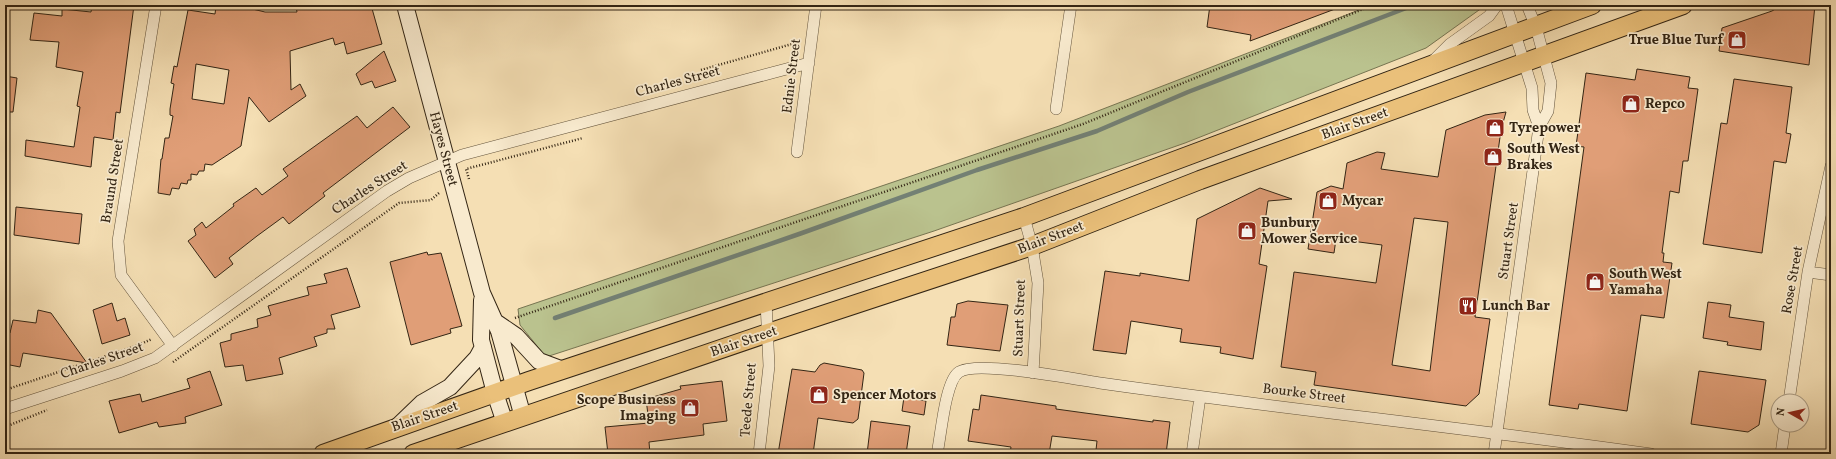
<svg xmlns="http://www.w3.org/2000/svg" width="1836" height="459" font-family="Vollkorn,serif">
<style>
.green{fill:#bac28e;stroke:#767451}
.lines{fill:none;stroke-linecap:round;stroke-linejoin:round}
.stream{stroke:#738074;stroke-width:4.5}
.building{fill:#e09e77;stroke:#332514;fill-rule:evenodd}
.street-casing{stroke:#64543c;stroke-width:12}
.secondary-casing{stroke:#332514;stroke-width:18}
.primary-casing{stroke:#332514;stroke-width:20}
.path{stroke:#332514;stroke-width:2.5;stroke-dasharray:1 2;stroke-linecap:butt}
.street{stroke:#f8eace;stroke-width:11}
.secondary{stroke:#f8eace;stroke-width:16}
.primary{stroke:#eac07a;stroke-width:18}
.labels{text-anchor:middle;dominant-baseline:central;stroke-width:3.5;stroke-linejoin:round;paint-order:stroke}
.poi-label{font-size:14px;font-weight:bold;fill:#332514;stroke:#f8eace;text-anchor:start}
.street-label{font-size:14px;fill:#332514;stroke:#f8eace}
</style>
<rect width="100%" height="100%" fill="#f5dfb4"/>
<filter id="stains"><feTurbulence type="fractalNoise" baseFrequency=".005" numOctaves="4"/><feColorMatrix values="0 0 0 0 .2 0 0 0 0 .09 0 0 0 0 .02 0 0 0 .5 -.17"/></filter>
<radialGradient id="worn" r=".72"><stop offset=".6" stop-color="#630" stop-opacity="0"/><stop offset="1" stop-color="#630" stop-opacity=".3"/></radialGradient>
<path class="green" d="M1372,5H1486L1426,48L1185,143L934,231L546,357L520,325L518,309L1059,126Z"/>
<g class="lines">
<path class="stream" d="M555,318L802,233L977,170L1097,131L1188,92L1414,5"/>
</g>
<path class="building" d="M92,5H134L120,113L116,112L113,140L94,137L91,167L25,156L26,140L74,147L80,107L77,106L83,72L56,67L59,42L30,40L34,13L62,16V9L91,12Z
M303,5H371L382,44L347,54L344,42L335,45L333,38L290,51L291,90L300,84L306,96L269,122L249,97L241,146L212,165L205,164L204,171H199L197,175L191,174V180H188L187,184L181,183L179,189L172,188L170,195L158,193L161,159H162L165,138H169L173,116L170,115V109L174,84L171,83L174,66L177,67L188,10L215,14L216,6L240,8V6L265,12H297L296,7ZM196,64L229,70L224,104L192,99Z
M1210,5H1343V6L1250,41L1251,35L1207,27Z
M1782,5H1815L1809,65L1719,51L1722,28L1772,11Z
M384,51L396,81L375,88L372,81L361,85L356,74Z
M1637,69L1690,77L1688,88L1698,89L1688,161H1683L1679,193L1670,191L1662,253H1664L1663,262L1672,263L1664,318L1641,315L1627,411L1579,404L1578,409L1549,405L1584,147L1576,146L1586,73L1635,80Z
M5,76L17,78L13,112H5Z
M1734,79L1792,87L1786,133L1791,134L1786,163L1774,161L1762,253L1703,244L1721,123L1727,124Z
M393,107L410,127L323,193L325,196L289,224L283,217L257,236L229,258L233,264L215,278L188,241L196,235L194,229L202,222L206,228L234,206L233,204L256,188L262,195L288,176L283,169L357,116L367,128Z
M1506,112L1501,130L1475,317L1490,319L1479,394L1466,406L1314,385L1316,372L1281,367L1294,272L1376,283L1382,245L1336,239L1334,253L1308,249L1317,192L1331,186L1343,189L1347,163L1377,152L1385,153L1381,169L1438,177L1446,130L1485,115ZM1414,218L1448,222L1430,371L1392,365Z
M1260,188L1292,199L1268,201L1259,264L1267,266L1253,359L1220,353L1221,347L1180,342L1182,329L1131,321L1126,354L1093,350L1105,271L1140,276V273L1189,281L1197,219Z
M16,207L82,214L79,244L14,235Z
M427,252L428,255L441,253L462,326L450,329L451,333L411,345L390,262Z
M347,268L360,307L331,315L335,329H327V333L314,337L317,346L279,358L283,374L246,381L243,365L225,367L220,343L231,340V334L258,327L257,319L271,315L268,306L309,295L307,287L327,283L324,274Z
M968,301L1008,305L1000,351L947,345L951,317H955L957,304Z
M1708,302L1731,305L1729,317L1764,322L1761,350L1727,345L1728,342L1703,338Z
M112,303L117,321L125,318L130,335L102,344L93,310Z
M38,310L51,313L87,363L23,353L20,367L5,364V331L10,333L13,320L36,323Z
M824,363L862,370L864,373L858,419L853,423L818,418L813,454H778L792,369L815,372L820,365Z
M210,371L222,405L185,417L186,423L159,427L157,422L119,433L109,401L140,394L142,402L190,388L187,379Z
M1699,371L1766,380L1759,425L1748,432L1691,424Z
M722,381L727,421L703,424L704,435L649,442L650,454H608L605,427L649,423L646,399L681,389L680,386Z
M981,395L1056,406V409L1085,413L1153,422V420L1170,422L1166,454H1127L1096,450L1097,441L1052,436L1049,454H1010L1011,447L968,441L973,409L979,410Z
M904,397L926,401L924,415L902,411Z
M871,421L910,426L906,454H867Z"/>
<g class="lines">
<g class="street-casing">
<path id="street" d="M156,5L118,241L121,275L173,346
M1506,5L1532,88L1533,110L1539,127
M1434,60L1450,44L1489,16L1497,5
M1056,109L1071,5
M797,152L816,5
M1024,217L1032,246L1038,283L1033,373
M1808,272L1831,275
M1789,401L1808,272L1831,166
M5,409L122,371L155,358L387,191L409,178L462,155L809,63
M759,454L769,366L766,302
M937,454C941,436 945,381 959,372C977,360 1075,379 1100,383C1283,409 1468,428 1651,454
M1192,454L1200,397
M1494,454L1539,127L1548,111L1551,83L1536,27L1527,5
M1781,454L1785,425"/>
</g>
<g class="secondary-casing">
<path id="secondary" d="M405,5L482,293L499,331L523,417
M482,300L481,340L495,393L505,423
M494,321L516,336L539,361L563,370
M396,428L422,403L450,387L477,358L483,347"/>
</g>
<g class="primary-casing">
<path id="primary" d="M323,454L529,381L1024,217L1592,5
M413,454L768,333L1032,246L1200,180L1683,5"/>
</g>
<path class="path" d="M701,70L799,42
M469,179L466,169L583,138
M515,318L1083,124L1373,5
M173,362L399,203L431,200L439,193
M5,390L136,346L152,339
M5,427L47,410"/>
<use href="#street" class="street"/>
<use href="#secondary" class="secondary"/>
<use href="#primary" class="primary"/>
</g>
<defs>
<g id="shop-square" transform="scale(1)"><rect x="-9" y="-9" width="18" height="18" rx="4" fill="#8f2418" stroke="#f8eace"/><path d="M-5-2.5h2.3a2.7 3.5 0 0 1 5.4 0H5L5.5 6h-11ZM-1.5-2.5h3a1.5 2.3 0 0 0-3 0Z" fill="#fff"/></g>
<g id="restaurant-square" transform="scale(1)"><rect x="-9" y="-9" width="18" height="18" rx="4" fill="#8f2418" stroke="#f8eace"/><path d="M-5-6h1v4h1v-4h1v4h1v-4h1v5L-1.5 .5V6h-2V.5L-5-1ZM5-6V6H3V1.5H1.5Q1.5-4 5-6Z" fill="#fff"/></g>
</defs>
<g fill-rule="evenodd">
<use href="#shop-square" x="1737" y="40"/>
<use href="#shop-square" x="1631" y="104"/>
<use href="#shop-square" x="1495" y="128"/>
<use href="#shop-square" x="1493" y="157"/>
<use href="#shop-square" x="1328" y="201"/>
<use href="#shop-square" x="1247" y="231"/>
<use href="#shop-square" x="1595" y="282"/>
<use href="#restaurant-square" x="1468" y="306"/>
<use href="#shop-square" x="819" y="395"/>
<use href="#shop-square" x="690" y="408"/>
</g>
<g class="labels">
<g class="poi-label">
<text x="1723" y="40" text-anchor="end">True Blue Turf</text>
<text x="1645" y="104">Repco</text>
<text x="1509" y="128">Tyrepower</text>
<text x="1507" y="149">South West<tspan x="1507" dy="16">Brakes</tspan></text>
<text x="1342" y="201">Mycar</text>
<text x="1261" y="223">Bunbury<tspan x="1261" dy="16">Mower Service</tspan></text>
<text x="1609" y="274">South West<tspan x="1609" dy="16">Yamaha</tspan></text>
<text x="1482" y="306">Lunch Bar</text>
<text x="833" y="395">Spencer Motors</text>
<text x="676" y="400" text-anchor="end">Scope Business<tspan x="676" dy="16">Imaging</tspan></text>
</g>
<g class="street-label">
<text transform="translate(792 76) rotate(-83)">Ednie Street</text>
<text transform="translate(678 82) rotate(-15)">Charles Street</text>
<text transform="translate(1355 124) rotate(-20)">Blair Street</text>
<text transform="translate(443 149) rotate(75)">Hayes Street</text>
<text transform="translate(113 181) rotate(-81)">Braund Street</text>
<text transform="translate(370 188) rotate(-33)">Charles Street</text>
<text transform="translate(1051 238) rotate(-21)">Blair Street</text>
<text transform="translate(1509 241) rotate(-82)">Stuart Street</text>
<text transform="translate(1793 280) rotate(-80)">Rose Street</text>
<text transform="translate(1020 318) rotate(-88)">Stuart Street</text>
<text transform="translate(744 342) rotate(-19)">Blair Street</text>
<text transform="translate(102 361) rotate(-19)">Charles Street</text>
<text transform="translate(1304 394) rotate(7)">Bourke Street</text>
<text transform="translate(749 400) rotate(-85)">Teede Street</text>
<text transform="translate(425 417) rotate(-19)">Blair Street</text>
</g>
</g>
<rect width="1836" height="459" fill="none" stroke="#f5dfb4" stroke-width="20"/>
<rect x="6" y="6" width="1824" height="447" fill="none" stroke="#332514" stroke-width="2"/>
<rect x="10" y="10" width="1816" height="439" fill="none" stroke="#332514"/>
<g transform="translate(1790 413) rotate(278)"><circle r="19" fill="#f8eace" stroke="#a99b84"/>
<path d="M0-3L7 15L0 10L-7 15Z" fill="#8f2418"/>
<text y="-6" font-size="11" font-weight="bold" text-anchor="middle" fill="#332514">N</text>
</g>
<rect width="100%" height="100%" filter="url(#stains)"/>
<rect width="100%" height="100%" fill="url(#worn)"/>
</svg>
